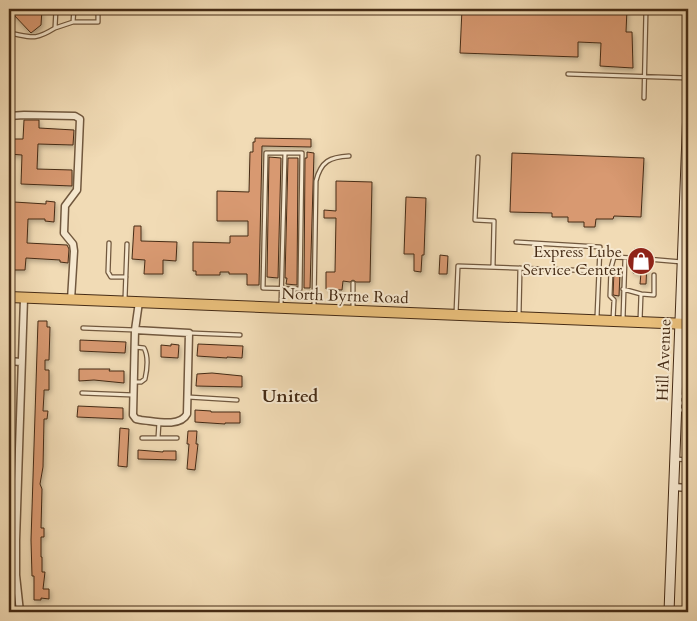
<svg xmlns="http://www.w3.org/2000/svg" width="697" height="621" font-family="Cardo,serif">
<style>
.building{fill:#d89971;stroke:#462c16;filter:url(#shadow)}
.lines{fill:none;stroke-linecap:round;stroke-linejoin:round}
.service-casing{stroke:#71583e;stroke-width:5.5}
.minor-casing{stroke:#71583e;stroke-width:9}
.secondary-casing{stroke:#462c16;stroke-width:11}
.primary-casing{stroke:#462c16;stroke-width:12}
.service{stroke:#f6e8cf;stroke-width:3}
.minor{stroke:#f6e8cf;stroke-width:6}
.secondary{stroke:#f6e8cf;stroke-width:9}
.primary{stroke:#e8be7a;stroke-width:10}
.labels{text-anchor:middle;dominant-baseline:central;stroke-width:4;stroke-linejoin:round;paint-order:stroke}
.poi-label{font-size:16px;fill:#462c16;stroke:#f6e8cf;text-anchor:end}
.street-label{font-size:16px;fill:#462c16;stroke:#f6e8cf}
.neighbourhood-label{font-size:18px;font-weight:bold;fill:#462c16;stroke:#f6e8cf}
</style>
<defs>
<filter id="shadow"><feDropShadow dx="1.5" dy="2.5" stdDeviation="2.5" flood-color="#0004"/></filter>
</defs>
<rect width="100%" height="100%" fill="#f1dbb5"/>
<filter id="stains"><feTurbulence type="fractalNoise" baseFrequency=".004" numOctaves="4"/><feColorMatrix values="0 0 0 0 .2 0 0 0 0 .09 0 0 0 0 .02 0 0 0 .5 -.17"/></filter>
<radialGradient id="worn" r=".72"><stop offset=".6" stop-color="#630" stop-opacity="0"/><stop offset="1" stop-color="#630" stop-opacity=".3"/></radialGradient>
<path class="building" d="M9,9H42L41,25L31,33L13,14L9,18Z
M462,9H627L626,32H632L633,68L600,66L601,43L578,42V57L460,53Z
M24,120H39V128L74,130L73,145L38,144L37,169L72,170V186L21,184L22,155L9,154V139H23Z
M255,138L311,139V147L262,146L259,285H247V274H229V272H220V275H196V271H193V242L230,243V236H248V221H217V191L249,192L250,152H253V142H255Z
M307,152L314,153L310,288H304V285L305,158H307Z
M512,153L644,158L641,217L614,216L613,219H596L595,227H584V222H568V217H552V213L510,212Z
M269,157L281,158L278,278L267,277Z
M288,158H298L297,285L286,284L287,278H285Z
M336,181L372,182L370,282H356L353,280L350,282L343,281L342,290L326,289V272H335L336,218H324V210L336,211Z
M406,197L426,198L424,255H422L421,272L414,271V254H404Z
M46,201L55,202L54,222L45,221V219H28L27,243L67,245L69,249L68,263L60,262V260L26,258L25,270H11L12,252H9V237H13L14,202L46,204Z
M134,226H141V241L177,242L176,261L163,260V274H144L145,260L132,259Z
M634,249L648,250V256L644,259L647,262L646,284H640L641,273H633V261L636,258L633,255Z
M440,255L448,256L447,274H439Z
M614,271L620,272L619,296L613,295Z
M38,321H47V327H50L49,360H45V370H49V390H44V394L43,411H48L47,419H44L43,467L40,484L42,489L41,528H44V537H41V557H42V572H45L43,589H49V599L41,598V600H34V576H32L31,540Z
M80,340L126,342L125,353L80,351Z
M171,344L179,345L178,358L161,357V345L171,346Z
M198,344L243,346L242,358L227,357V358L197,356Z
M79,369H110L109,371H124V383L94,380L79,381Z
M212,373L242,376V387L196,386L197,374Z
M78,406L123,408V419L77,417Z
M195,410L211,411V412H240V423H225V424L195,422Z
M120,428L129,429L127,467L118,466Z
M188,431H197L196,444H198L195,470L187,469L189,444H187Z
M138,450L163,452V451H176V460L138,459Z"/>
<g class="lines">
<g class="service-casing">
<path id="service" d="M73,22H98V9
M55,28L73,22L74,9
M9,33C32,37 34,41 55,28L56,9
M568,74L688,78
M644,98L646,9
M266,153H302L300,289L263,288Z
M478,157L475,220L494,221L493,266
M516,242L600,247L597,317
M109,243L108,272L111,277H126
M647,259L682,262
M623,289L641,294
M125,299L127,244
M281,305L285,153
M314,306L316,181C321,161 330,157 349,156
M353,308V283
M456,314L458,266L599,271
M519,314L520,268
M623,319L625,258
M613,320L614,300L610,296L611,268L614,257L633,258
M640,321L641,294L654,295V275
M83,328L135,330
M190,333L240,335
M679,356H688
M135,382H141L145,379C147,370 149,357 144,348L135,347
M82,393L133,395
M188,397L237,400
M678,398L688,393
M679,403H688
M677,410H688
M142,438H177
M158,438L159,422
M676,459L688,460"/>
</g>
<g class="minor-casing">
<path id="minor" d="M9,116L24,115L75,116L80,119L77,190L65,206L64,233L73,244L74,251L71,300
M135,330L189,333L187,414C180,428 154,421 141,420L136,419L133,415Z
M135,330L139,302
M9,361L21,362
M674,487L688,488
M20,612L16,575V540L24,298"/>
</g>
<g class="secondary-casing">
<path id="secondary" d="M669,612L688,109"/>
</g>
<g class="primary-casing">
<path id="primary" d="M9,297L688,324"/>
</g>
<use href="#service" class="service"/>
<use href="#minor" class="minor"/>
<use href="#secondary" class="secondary"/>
<use href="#primary" class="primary"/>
</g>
<defs>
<g id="shop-disc" transform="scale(1.4375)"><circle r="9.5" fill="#8f2418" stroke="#f6e8cf"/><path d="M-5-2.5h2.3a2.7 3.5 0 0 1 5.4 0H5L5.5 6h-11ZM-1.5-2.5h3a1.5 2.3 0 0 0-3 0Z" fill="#fff"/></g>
</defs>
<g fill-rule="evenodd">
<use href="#shop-disc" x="641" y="261"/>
</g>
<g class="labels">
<g class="poi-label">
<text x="622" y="252">Express Lube<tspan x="622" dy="18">Service Center</tspan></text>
</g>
<g class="street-label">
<text transform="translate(345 296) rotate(2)">North Byrne Road</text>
<text transform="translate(664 360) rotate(-88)">Hill Avenue</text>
</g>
<g class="neighbourhood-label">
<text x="290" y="396">United</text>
</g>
</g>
<rect width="697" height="621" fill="none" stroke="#f1dbb5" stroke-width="30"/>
<rect x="10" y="10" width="677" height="601" fill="none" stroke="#462c16" stroke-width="2.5"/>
<rect x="15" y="15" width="667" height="591" fill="none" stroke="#462c16"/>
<rect width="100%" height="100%" filter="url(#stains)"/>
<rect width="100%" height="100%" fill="url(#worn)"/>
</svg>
